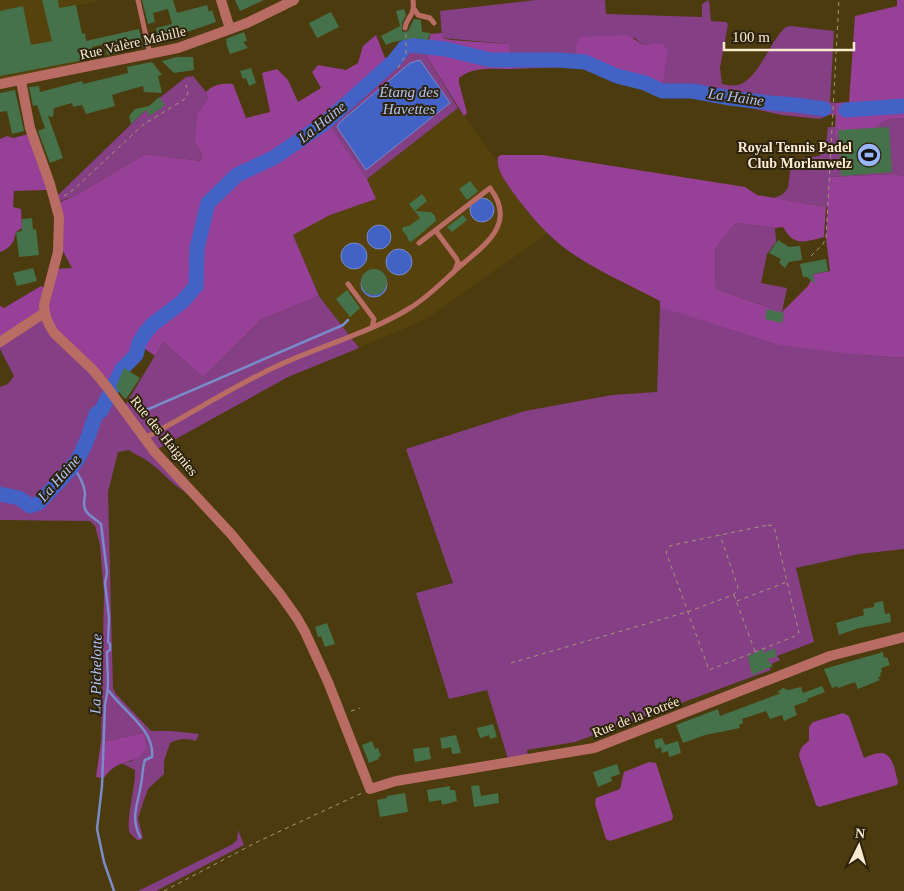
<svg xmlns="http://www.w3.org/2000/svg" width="904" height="891" font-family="Georgia,serif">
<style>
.built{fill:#55420d}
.green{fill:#843f85;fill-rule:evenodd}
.forest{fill:#964097}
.water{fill:#4262c5;stroke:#798bc8}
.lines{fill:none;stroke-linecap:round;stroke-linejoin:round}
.stream{stroke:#798bc8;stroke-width:2.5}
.river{stroke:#4262c5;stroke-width:15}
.building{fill:#45724a}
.path{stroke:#a59773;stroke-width:1;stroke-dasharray:4 4;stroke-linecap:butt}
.service{stroke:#b86c63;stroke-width:5}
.minor{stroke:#b86c63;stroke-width:10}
.tertiary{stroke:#b86c63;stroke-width:10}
.labels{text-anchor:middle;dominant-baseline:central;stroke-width:4;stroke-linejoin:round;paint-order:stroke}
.street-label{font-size:14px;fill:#f8ebcf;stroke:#2d230c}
.poi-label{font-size:14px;font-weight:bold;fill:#f8ebcf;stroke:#2d230c;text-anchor:end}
.water-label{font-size:15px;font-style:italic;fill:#aec3f5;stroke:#2d230c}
</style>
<rect width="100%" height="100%" fill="#4c3b0f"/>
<path class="built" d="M0,0H102L75,6L87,62L0,84Z
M458,108L497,161L500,173L526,210L548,233L426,319L359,348L319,296L293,235L330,215L375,199L367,179Z"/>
<path class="green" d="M535,0H605L606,14L702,17V4L709,0L711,21L726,22L728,24L720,68L722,84C726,85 733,86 738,85C758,80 771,39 786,27L791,26L834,31L830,102L836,103V115H828L820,119L782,115L685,94L658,93L588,68L565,67L513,69L509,44L442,38L440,11ZM633,37L644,45L653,43L662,87L645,81Z
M408,50H427V57L458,108L367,179L329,127L385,76L383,71L385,58Z
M193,76L206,92L208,98L197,114L194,142L202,154L201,161L149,154L144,155L74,196L60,201L59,207L55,194H59L152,104L186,77Z
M904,118V176L893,174L830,177L828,207H826L774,198L783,194L788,188L791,164L795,160L819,156L825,151L828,127H835V136L871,133C883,120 886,119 904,118Z
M736,223L775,228L776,242L767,254L761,283L787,288L782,312L716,289L715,249Z
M319,296L359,348L288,377L154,451L123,409L163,342L203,377L261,320Z
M660,307L862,355L904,358V549L859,554L796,568L814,642L777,656L780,660L769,665L771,670L575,742L527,750L528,756L508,759L487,690L449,699L416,593L453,583L406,449L525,411L612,395L657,392Z
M42,311L192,496C175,488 164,473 149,462C143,457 135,455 129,450L118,452L108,492L113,688L116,694L151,731H172L199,734L196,741C186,738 180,738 170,743L164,761V774L148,789L144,800L138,818L143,838L140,840H137L129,832C127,811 135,792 135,770L121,763L132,761L143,733L101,742L104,593L100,545L95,526L90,521L0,520V387L8,384L14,376L0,349V337Z
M238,830L244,845L156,891H138L233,844L237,840Z"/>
<path class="forest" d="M897,0H904V118C886,119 883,120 871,133L835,136L836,103L849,102L855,16L897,6Z
M442,33V38L451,40L509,44L513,69C496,69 472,66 459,78V83L467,113L464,116L427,57L430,34Z
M376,35L385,58L383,71L385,75L330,127L367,179L376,199L330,215L293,235L319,296L261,320L203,377L163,342L155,356L137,343L135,353L120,369L111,386L45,318L54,269L72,268L58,242L60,202L74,196L144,155L149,154L201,161L202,154L194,142L197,114L208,98L206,92C214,84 222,83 233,84L246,118L270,112L262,73L277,69L288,80L298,102L321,88L312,72L318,65L346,70L358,63L363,46Z
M627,35L644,45L653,43L662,44L668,50L662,87L645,81L617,74L579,58C574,51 575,44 580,37Z
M29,134L47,190L14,191L13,207L21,209L22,228L16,232C14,242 11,248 0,252V139L7,136L13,138Z
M501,155H543L745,187L757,195L826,207L824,237C805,242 794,247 783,227L775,228L736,223L715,249L716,289L782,312L808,286L814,274L830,271L826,238L829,177L893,174L904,176V358L862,355L780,345L660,307V301C630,285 597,271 570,252C547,236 528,213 512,191C505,180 496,170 498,157Z
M41,286L46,289L42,311L0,337V306L4,308Z
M843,713L849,716L864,758C869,756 875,753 880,753C893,752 895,772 898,782L897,785L819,807L816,805L799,756C800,748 803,745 809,741V727L813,722Z
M143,733L147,748C133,767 118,757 104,778L96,777L101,742Z
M649,762L656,763L673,816L672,820L610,841L606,839L595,804L596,798L620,789L624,772Z"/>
<path class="water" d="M420,60L450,103L366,170L337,127L340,122L410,63Z
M470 210a12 12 0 1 1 24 0a12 12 0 1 1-24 0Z
M367 237a12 12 0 1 1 24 0a12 12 0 1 1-24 0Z
M341 256a13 13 0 1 1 26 0a13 13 0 1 1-26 0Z
M386 262a13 13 0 1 1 26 0a13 13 0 1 1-26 0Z
M361 284a13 13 0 1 1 26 0a13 13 0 1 1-26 0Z"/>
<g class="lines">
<path class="stream" d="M144,411L343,325L348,320
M71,467C78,471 85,486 85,495C84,501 83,505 86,511C89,516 97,520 101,524L107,573L105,583L109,618L108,642L110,644V650L107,652C107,670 110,687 105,704L102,786L97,829L104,862L114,891
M109,691C123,711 155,730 152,757L145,760C142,768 143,776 141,784C138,805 130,816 140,837"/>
<path class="river" d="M846,110L904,106
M0,494L19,498L30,506L39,503C53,486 73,471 82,451C88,439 92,426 96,414L101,411L122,369L136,355L139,343L145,333L153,324L182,302L196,286L197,248L208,203L237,175L275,157L326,122L394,61L405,47L411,45L445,49L491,60H556L585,62L617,76L645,83L662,91H692L730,98L770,103L796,105L824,109"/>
</g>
<path class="building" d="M42,0H58L59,8L76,5L82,34L85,33L86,41L139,29L143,46L107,55L105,44L92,47L94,58L0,76V11L23,6L31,45L52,41Z
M142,0H173L177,13L207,5L209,12L212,10L216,22L184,33L159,39L156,28L172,24L168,9L153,13L155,22L148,24Z
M235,0H264L240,11Z
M404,9L406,15L402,23V31L404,32L408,31L414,19L421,20L422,32L430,33L428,40L414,38L393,42L386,45L381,36L400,26L396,11Z
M331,12L339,27L317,38L309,23Z
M244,32L247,41L243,42L248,48L230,54L226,43H227L226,39Z
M177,57H193L194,70L174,73L162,61Z
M152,62L162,75L158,76L162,93L144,92L143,86L125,91L112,95L115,106L86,114L82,105L73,107L72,103L54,108L53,117L48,116L63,158L50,163L38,131L45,128L37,105L33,106L29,87L39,86L40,92L82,81L83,84L128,73L127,67Z
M251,68L256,83L249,86L246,78L243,79L240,71Z
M15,90L24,131L12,134L7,111L0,112V93Z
M159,97L165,105L150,116L146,110L131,124L129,116L135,109L149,106Z
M889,127L892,172L841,176L838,130Z
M470,181L478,191L467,200L459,189Z
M422,194L427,201L415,211L431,212L435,216L436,221L411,242L408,240L407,236L402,230L403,227L409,226L420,218L409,204Z
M463,215L467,220L452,232L447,227Z
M32,218L33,230L36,229L39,255L19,257L16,232L22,231V219Z
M778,240L789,247L800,246L802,260L789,262L785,268L779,263L781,259L769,253Z
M826,259L828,271L813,274L815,284L807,277H803L800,264Z
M33,268L37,281L17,286L13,273Z
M361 282a13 13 0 1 1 26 0a13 13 0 1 1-26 0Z
M347,290L360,308L350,317L336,299Z
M767,309L784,313L782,323L765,319Z
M124,368L140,378L126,399L123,397L116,387Z
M883,601L885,614L890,613L891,622L859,628L839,635L836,623L864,615L863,609L874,607V603Z
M327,623L335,644L325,647L321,636L318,637L315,627Z
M775,648L776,657L767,659L773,666L752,675L748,656L764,649V653Z
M883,652L884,658L887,657L890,665L881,668L882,672L880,673L881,676L878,677L880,680L858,689L855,682L838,688L837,686L832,688L824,669Z
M822,686L825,692L807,699L808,701L794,706L797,715L784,721L782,715L770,719L766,711L742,719L743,723L739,725L740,728L705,735L683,743L676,725L718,709L720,716L781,693L777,692L783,688L788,690L801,687L803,693Z
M493,724L497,737L490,739L489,735L480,738L477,728Z
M456,735L461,753L452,754L451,747L442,749L440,738Z
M662,738L665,745L678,741L681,753L669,757L668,751L662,753L661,747L656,749L654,740Z
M372,741L375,749L378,748L381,756L378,757L379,759L369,763L362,745Z
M429,747L431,759L415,762L413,749Z
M617,764L620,774L611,777L612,781L598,787L593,772Z
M479,785L481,796L498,793L499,803L474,807L471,786Z
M450,786V790H455L457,801L442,805L441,800L429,802L427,790Z
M405,793L408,812L380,817L377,800L387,798V796Z"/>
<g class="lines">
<path class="path" d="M398,68L406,55V34
M64,196L73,190L144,124L185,99L188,93L186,85
M811,256L823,244L826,238L839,0
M768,525L773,526L775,530L799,633L793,637L709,670L666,552L670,546L673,545Z
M734,595L756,654
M737,601L787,582
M511,663L687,612L733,595L736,592L738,587L720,535
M351,711L360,708
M164,891L259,841L362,793"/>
<path class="service" d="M138,0L150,54
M415,10L418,15L430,18L434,23
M405,28C407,15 415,18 413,0
M436,231L456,258L458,262L455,270
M348,284L374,319L372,327
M145,438C189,415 230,388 275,367C319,346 368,334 410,308C430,296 447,277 465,262C490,241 515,221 490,188L419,243"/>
<path class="minor" d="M221,0L230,29
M21,81L30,128L50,184L59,217L58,252L44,305C44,316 48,324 54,333L93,370L107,387L154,451L232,535L280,594L297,618L305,632L328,682L370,789L396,781L594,748L830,656L904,637
M0,342L44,313"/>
<path class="tertiary" d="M0,84L178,48L247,23L294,0"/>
</g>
<defs>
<g id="stadium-disc" transform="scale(1.25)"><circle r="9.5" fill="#99b5fd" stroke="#2d230c"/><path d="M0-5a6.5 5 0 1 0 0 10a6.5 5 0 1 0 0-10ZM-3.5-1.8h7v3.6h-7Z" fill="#111"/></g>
</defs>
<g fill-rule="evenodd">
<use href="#stadium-disc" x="869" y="155"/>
</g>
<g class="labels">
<g class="street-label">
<text transform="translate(133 43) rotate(-13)">Rue Valère Mabille</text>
<text transform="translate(164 436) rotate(51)">Rue des Haignies</text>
<text transform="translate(636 717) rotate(-21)">Rue de la Potrée</text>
</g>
<g class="poi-label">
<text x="852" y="147">Royal Tennis Padel<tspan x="852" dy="16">Club Morlanwelz</tspan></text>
</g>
<g class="water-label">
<text x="409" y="92">Étang des<tspan x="409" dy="17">Havettes</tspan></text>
<text transform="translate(736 97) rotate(8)">La Haine</text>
<text transform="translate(322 122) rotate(-39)">La Haine</text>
<text transform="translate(59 478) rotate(-49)">La Haine</text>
<text transform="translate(96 674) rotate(-89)">La Pichelotte</text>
</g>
</g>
<g transform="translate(859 846) rotate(5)" stroke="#2d230c" stroke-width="4" paint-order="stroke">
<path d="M0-4L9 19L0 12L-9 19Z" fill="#f8ebcf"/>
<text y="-8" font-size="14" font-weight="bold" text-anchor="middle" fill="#f8ebcf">N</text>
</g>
<path d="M724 42v8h130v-8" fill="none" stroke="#f8ebcf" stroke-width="2.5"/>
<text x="732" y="42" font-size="15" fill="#f8ebcf" stroke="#2d230c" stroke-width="4" paint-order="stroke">100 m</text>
</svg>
